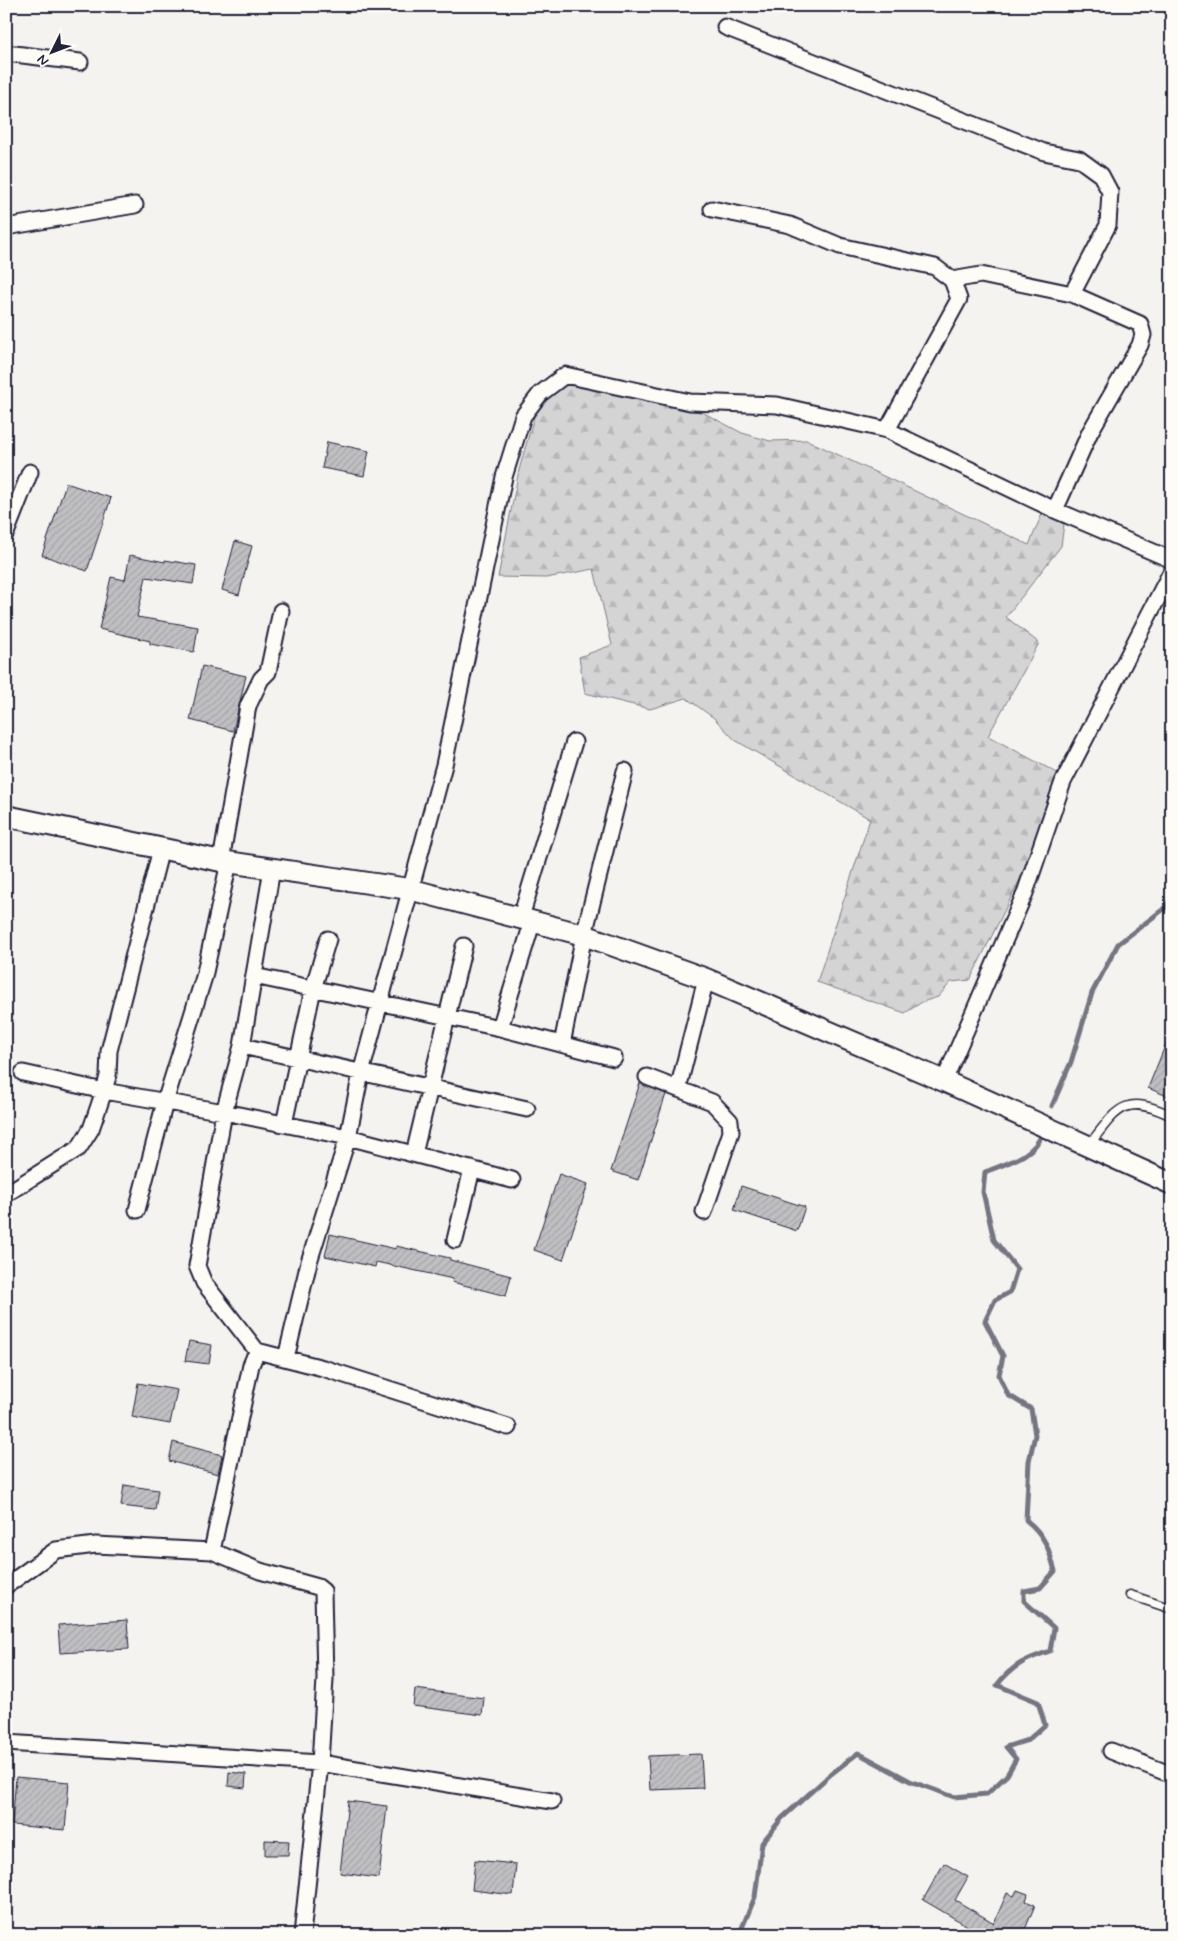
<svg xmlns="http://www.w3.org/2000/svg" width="1178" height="1941" font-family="Mynerve,sans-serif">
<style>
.forest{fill:url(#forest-firs);stroke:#7c7b88}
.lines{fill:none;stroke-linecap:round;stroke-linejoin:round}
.stream{stroke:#757582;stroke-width:5}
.building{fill:url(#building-hatch);stroke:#22223b}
.lane-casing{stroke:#22223b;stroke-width:11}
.street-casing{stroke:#22223b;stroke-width:19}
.secondary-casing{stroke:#22223b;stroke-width:24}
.lane{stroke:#fdfcf7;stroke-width:8}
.street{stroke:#fdfcf7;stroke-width:15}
.secondary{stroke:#fdfcf7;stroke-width:20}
</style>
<defs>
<pattern id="forest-firs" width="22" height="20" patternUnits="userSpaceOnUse" patternTransform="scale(1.25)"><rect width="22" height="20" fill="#d5d4d5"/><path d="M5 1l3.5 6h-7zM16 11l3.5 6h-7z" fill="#b7b6b8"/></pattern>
<pattern id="building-hatch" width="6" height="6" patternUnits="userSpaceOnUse" patternTransform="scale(1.25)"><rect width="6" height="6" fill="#c0bfc2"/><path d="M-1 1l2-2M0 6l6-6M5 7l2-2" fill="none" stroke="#a5a4a8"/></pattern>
</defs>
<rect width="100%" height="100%" fill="#f4f3ef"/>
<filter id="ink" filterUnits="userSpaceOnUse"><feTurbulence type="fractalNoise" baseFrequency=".02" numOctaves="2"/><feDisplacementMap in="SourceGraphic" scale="10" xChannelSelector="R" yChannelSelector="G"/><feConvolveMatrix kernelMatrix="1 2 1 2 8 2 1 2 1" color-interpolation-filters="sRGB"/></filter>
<g filter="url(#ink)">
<path class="forest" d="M562,381L580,382L704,413L742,433L770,441L807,440L1029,545L1042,514L1064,524L1061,546L1006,617L1039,643L988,736L1061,775L1037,845L970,980L951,982L938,997L922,1002L905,1013L817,982L870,819L735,740L714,718L686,698L650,709L585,693L579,657L612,645L594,569L546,578L498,577L519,470L536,410L545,394Z"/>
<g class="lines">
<path class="stream" d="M1052,1106L1071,1062L1092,993L1118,944L1165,908L1172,897
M739,1935L755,1897L762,1843L782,1818L831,1774L858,1753L910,1781L954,1797L987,1794L1007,1775L1016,1759L1006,1747L1028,1740L1045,1725L1038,1702L997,1685C1013,1665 1026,1659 1050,1651L1054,1628L1024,1601V1591L1040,1588L1055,1571C1049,1549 1045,1535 1026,1520L1029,1461L1035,1435L1031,1409L1008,1395L999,1375L1003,1356L985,1321L995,1300L1010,1292L1017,1269L994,1240L983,1192L985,1172C1004,1164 1036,1156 1042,1133"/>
</g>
<path class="building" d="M327,442L369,451L364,476L322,468Z
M66,483L111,498L87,571L42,555Z
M235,541L252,546L239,595L222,590Z
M130,555L165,562V560L196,565L193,584L146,577L137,617L198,627L194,652L150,644V641L99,629L111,577L125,580Z
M202,666L246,676L233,731L190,720Z
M1171,1031H1172V1098L1148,1088Z
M640,1083L666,1094L638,1180L611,1171Z
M559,1174L588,1184L563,1260L534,1250Z
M741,1186L805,1207L797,1231L734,1210Z
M330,1234L396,1249V1246L450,1258V1260L511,1276L506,1296L452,1282L453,1279L376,1262L375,1267L325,1256Z
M189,1341L212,1345L209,1364L185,1361Z
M138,1383L177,1390L170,1424L132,1417Z
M173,1442L222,1455L218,1474L169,1461Z
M124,1485L158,1490L155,1510L121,1506Z
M127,1620L129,1649L60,1653L58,1625Z
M415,1689L484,1698L482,1715L413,1706Z
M701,1754L703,1788L650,1790L648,1756Z
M229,1772L246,1774L245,1788L228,1786Z
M16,1777L69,1782L65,1830L12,1825Z
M348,1801L387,1806L379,1878L340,1873Z
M265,1840L289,1841L288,1855H265Z
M475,1860L516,1864L513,1895L472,1890Z
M944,1863L968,1877L955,1900L994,1923L1007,1893L1014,1896L1017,1890L1028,1894L1026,1901L1035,1905L1026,1927L1019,1935H983L923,1900Z"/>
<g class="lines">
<g class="lane-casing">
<path id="lane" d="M1089,1145C1118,1108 1124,1093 1172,1116
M1130,1595L1172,1609"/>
</g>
<g class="street-casing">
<path id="street" d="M725,27L1044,152L1079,159L1101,175L1110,192L1108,225L1072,294
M6,53L80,62
M712,209L790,225L840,246L935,267L952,280L959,299L887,430
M6,227L135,205
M952,280L981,275L1072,294L1140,324L1143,335L1140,345L1090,432L1055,510
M6,533L30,472
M161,849L109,1051L108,1076L104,1091L224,1112L348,1137L512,1180
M221,861L248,706L261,679L268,672L281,611
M521,917L574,742
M254,976L500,1028L614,1058
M500,1028L533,920
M562,1044L584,935L625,771
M242,1046L527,1109
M647,1077L712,1102L730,1121L731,1132L704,1212
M944,1081L1025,893L1063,782L1172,570
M678,1089L706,979
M284,1124L313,989L328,939
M414,1154L464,946
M6,1194L79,1148L91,1129L104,1091L23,1073
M137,1210L165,1102L204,977L229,862
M455,1240L472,1169
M257,1351L204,1283L197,1266L224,1112L242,1046L272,869
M286,1358L309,1262L348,1137L361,1073L444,765L504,477L523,416L540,394L565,375L690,402L777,405L887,430L1055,510L1172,560
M212,1551L251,1365L257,1351L323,1368L508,1427
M6,1586L56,1550L96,1545L212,1551L260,1571L318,1587L323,1591L325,1679L320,1763L302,1935
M6,1743L320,1763L552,1801
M1111,1751L1172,1775"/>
</g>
<g class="secondary-casing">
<path id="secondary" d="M6,816L221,861L409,889L584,935L706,979L944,1081L1172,1184"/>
</g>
<use href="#lane" class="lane"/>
<use href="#street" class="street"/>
<use href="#secondary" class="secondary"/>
</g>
</g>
<rect width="1178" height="1941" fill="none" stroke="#fdfcf7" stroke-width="25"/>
<rect x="12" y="12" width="1153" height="1916" fill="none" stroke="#22223b" stroke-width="2" filter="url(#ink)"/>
<g transform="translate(52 52) rotate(228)" stroke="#fdfcf7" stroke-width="4" paint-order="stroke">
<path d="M0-4L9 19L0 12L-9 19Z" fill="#22223b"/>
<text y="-8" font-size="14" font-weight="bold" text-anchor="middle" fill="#22223b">N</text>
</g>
</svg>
